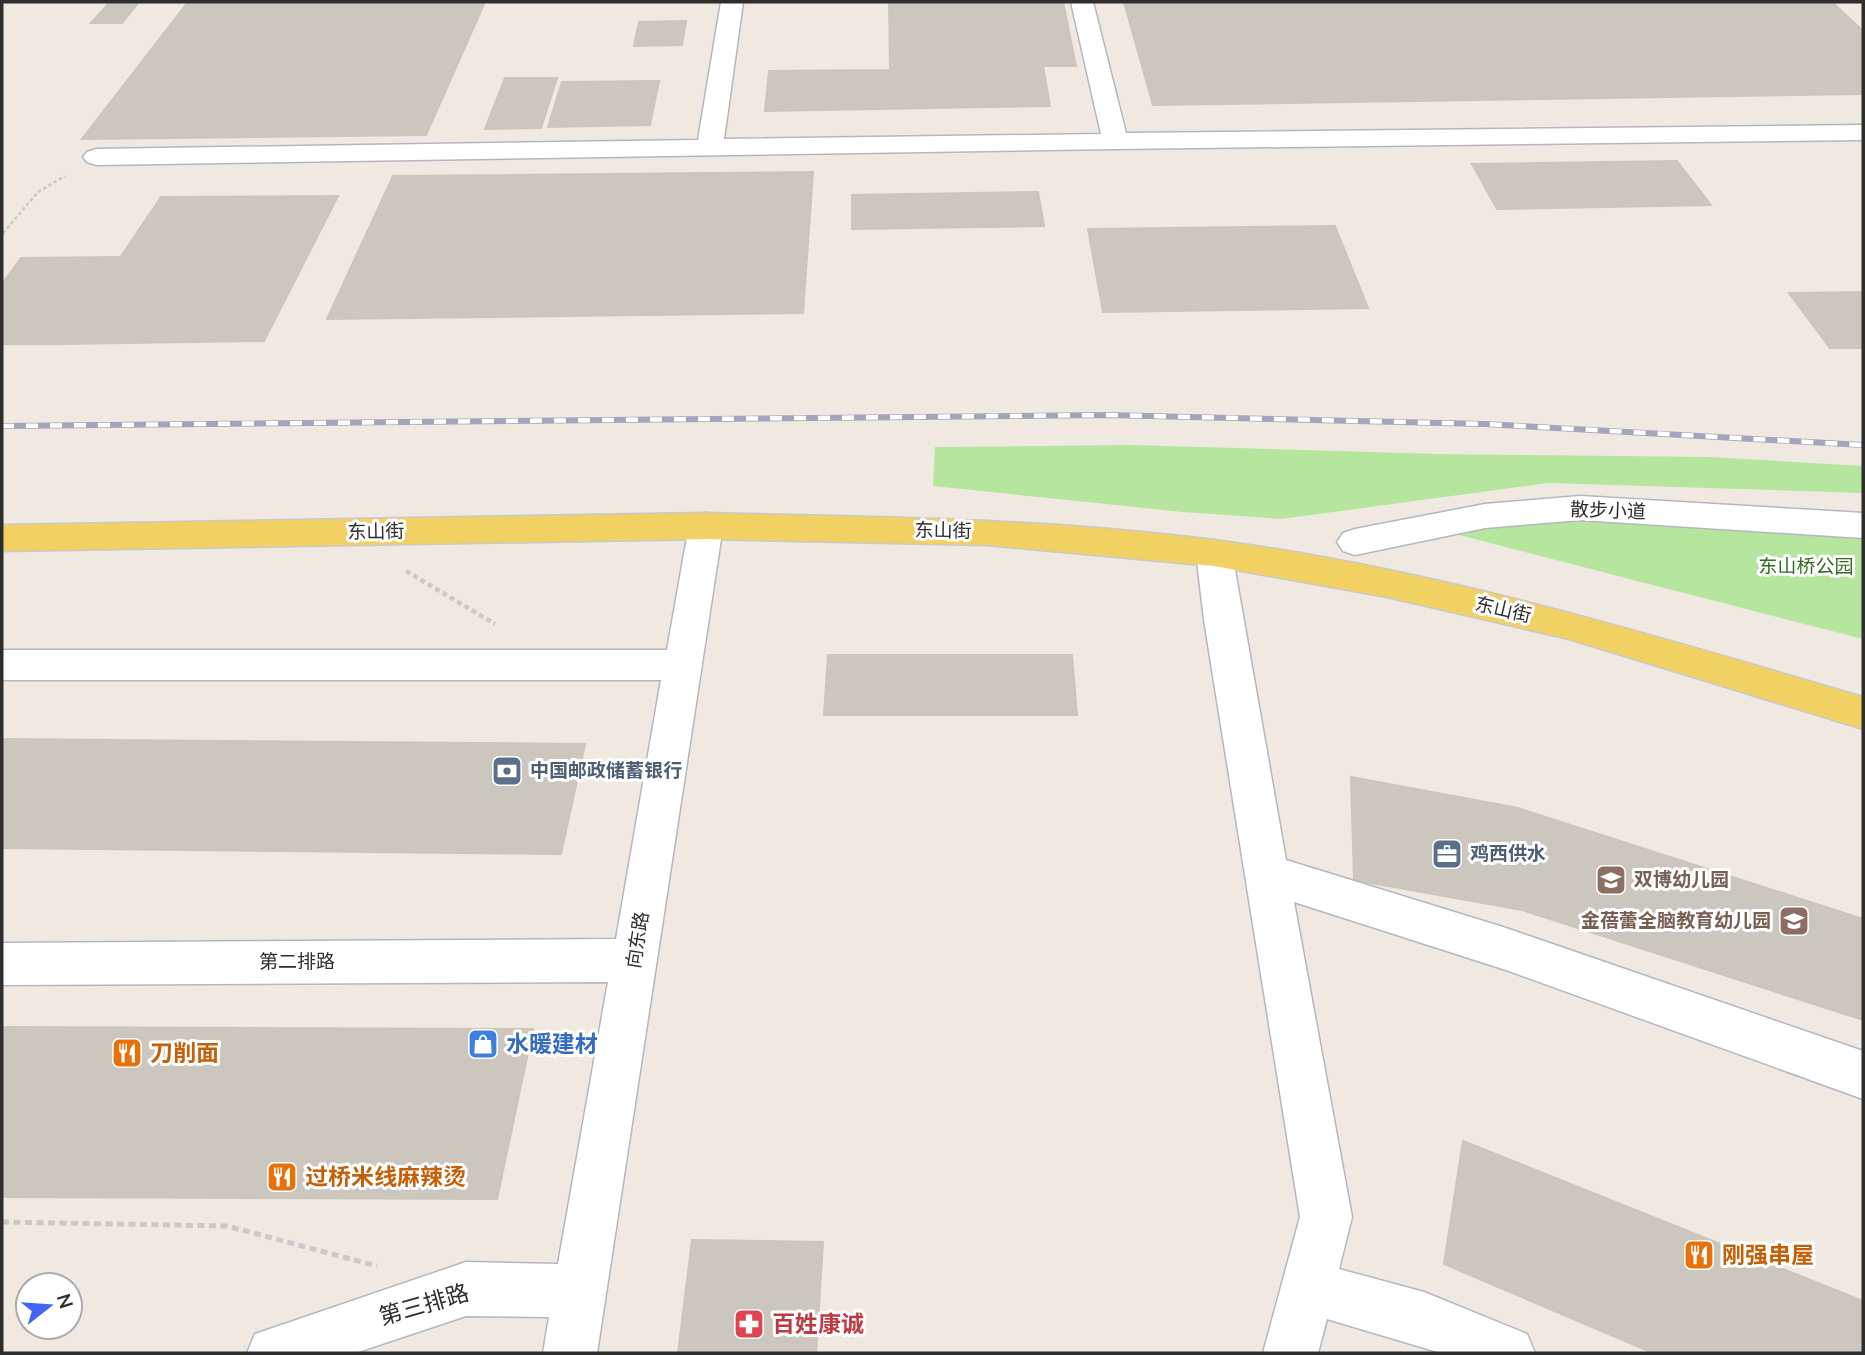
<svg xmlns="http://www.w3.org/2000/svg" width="1865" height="1355" font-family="'Nunito Sans','Noto Sans SC',sans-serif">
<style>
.green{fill:#b6e59e}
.building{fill:#cbc7bf;stroke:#cbc5ba;stroke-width:2}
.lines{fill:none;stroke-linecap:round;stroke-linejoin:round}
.minor-casing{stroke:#b4b7c1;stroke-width:3}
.major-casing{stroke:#c9c9c9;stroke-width:3}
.path-far3{stroke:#c9c9c9;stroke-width:2.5;stroke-dasharray:3.5 2.5;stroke-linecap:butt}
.path-far2{stroke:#c9c9c9;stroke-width:3.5;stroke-dasharray:4.5 2.5;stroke-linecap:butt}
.path-far1{stroke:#c9c9c9;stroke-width:4.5;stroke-dasharray:5 3.5;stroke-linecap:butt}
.path{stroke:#c9c9c9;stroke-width:5;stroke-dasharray:7 4.5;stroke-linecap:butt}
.minor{fill:#fff;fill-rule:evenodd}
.major{fill:#f2d163;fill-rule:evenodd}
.rail-casing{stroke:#a3a6b8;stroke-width:6}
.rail{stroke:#fff;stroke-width:4.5;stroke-dasharray:12;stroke-linecap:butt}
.labels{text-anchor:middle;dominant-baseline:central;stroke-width:6;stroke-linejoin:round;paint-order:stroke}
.street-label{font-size:19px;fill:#2e2e2e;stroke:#fff}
.park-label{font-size:19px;fill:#2c6e1b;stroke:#fff}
.service-label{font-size:19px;font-weight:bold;fill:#4e5e75;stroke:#fff;text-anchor:start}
.education-label{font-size:19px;font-weight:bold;fill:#785e54;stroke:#fff;text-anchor:start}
.near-shop-label{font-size:23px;font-weight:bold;fill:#366cbe;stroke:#fff;text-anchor:start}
.near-food-label{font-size:23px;font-weight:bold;fill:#c56008;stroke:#fff;text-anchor:start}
.near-street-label{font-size:23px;fill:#2e2e2e;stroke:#fff}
.near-health-label{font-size:23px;font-weight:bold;fill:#be3a42;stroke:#fff;text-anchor:start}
</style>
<rect width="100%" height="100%" fill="#efe9e1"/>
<path class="green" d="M1132,445L1439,454L1711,457L1863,466V493L1548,483L1281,519L1183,512L933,486L935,447Z
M1659,505L1863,515V639L1447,532Z"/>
<path class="building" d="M110,2H139L122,23H91Z
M188,2H485L426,135L82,139Z
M889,2H1063L1076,66H1043L1050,106L765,111L769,71L890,70Z
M917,2H992L1002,87L921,88Z
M1124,2H1832L1863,31V94L1153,105Z
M686,21L682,45L634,46L639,22Z
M505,78H557L541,128L485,129Z
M659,81L650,125L548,127L562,82Z
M1677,161L1711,205L1497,209L1472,164Z
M813,172L803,313L327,319L393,176Z
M1038,192L1044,226L852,229V195Z
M338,196L264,341L62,344L161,197Z
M1335,226L1368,308L1103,312L1088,229Z
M118,257L60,344H2V284L21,258Z
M1863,292V348H1830L1789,293Z
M828,655H1072L1077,715H824Z
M2,739L585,744L561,854L2,848Z
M1351,777L1518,808L1863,919V1020L1522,910L1354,880Z
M2,1027L533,1029L497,1199L2,1197Z
M1463,1141L1863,1301V1353H1653L1444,1264Z
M692,1240L823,1242L816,1353H678Z"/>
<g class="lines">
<g class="minor-casing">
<path id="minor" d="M721,2H743L724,139L1101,134L1071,2H1093L1126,133L1863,125V140L1115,149L96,165L87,162L83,157L87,152L96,149L698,140Z
M1580,496L1863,513V538L1580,520L1485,528L1355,555L1343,551L1337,542L1343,533L1355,529L1485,504Z
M706,513L718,517L723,526L597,1353H543L549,1317L466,1316L355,1353H247L255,1334L466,1262L558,1264L608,982L2,985V943L616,939L661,680H2V650H667L689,526L694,517Z
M1214,540L1227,544L1232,553L1286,860L1506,928L1863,1051V1099L1506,970L1294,902L1352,1217L1339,1269L1424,1292L1527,1334L1535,1353H1441L1327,1319L1318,1353H1263L1300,1217L1204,620L1196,553L1201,544Z"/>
</g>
<g class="major-casing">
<path id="major" d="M706,513C876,517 1045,518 1214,540C1436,569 1649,634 1863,697V729L1569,639L1387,597L1214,566L986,545L706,539L2,551V525Z"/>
</g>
<path class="path-far3" d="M3,233L38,192L65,176"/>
<path class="path-far2" d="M2,234L4,231"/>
<path class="path-far1" d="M406,571L495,624"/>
<path class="path" d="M2,1222L227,1226L377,1266"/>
<use href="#minor" class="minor"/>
<use href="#major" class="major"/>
<g class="rail-casing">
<path id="rail" d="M2,426L1107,415L1485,424L1863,445"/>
</g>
<use href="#rail" class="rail"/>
</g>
<defs>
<g id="bank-square" transform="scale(1.575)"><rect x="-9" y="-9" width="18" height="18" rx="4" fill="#5c6f8a" stroke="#fff"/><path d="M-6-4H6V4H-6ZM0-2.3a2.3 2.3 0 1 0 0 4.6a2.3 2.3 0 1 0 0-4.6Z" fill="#fff"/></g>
<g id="office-square" transform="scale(1.575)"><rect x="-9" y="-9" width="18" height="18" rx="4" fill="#5c6f8a" stroke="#fff"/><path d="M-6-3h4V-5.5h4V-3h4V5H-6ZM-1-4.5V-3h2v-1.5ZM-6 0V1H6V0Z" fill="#fff"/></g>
<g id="school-square" transform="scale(1.575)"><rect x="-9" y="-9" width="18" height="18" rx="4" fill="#8d6e63" stroke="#fff"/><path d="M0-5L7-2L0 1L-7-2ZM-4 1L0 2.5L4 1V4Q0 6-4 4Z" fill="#fff"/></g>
<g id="shop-square" transform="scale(1.575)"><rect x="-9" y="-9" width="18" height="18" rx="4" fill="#3f7fe0" stroke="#fff"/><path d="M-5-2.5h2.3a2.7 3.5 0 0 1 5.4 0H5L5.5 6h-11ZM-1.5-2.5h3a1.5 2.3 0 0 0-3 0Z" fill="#fff"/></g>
<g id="restaurant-square" transform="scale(1.575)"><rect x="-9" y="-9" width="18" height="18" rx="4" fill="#e8710a" stroke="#fff"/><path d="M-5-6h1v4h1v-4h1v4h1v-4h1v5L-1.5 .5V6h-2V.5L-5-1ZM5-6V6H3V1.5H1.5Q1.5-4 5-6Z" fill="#fff"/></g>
<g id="pharmacy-square" transform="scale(1.575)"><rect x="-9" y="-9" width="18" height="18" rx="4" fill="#e0444e" stroke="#fff"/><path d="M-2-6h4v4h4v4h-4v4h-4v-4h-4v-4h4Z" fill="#fff"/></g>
</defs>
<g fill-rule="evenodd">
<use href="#bank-square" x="507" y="771"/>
<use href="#office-square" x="1447" y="854"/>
<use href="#school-square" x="1611" y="880"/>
<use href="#school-square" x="1794" y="921"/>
<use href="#shop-square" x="483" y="1044"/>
<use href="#restaurant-square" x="127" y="1053"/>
<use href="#restaurant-square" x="282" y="1177"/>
<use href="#restaurant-square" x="1699" y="1255"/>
<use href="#pharmacy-square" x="749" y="1324"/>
</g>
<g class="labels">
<g class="street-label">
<text transform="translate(1608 511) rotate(2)">散步小道</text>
<text transform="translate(943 531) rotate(1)">东山街</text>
<text transform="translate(376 532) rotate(-1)">东山街</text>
<text transform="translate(1503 610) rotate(13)">东山街</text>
<text transform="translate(638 940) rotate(-81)">向东路</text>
<text x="297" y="962">第二排路</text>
</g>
<g class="park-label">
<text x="1806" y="567">东山桥公园</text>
</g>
<g class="service-label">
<text x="530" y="771">中国邮政储蓄银行</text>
<text x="1470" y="854">鸡西供水</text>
</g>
<g class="education-label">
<text x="1634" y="880">双博幼儿园</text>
<text x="1771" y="921" text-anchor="end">金蓓蕾全脑教育幼儿园</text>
</g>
<g class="near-shop-label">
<text x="506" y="1044">水暖建材</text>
</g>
<g class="near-food-label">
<text x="150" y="1053">刀削面</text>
<text x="305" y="1177">过桥米线麻辣烫</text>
<text x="1722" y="1255">刚强串屋</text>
</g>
<g class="near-street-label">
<text transform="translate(424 1305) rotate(-16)">第三排路</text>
</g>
<g class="near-health-label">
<text x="772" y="1324">百姓康诚</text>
</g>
</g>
<rect width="1865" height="1355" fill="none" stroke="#2e2e2e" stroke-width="7"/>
<g transform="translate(49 1306) rotate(73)"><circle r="33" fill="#ffffff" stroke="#ababab" stroke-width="2"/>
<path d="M0-5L12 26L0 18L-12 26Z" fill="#4264fb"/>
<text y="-10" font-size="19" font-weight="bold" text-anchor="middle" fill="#2e2e2e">N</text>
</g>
</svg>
